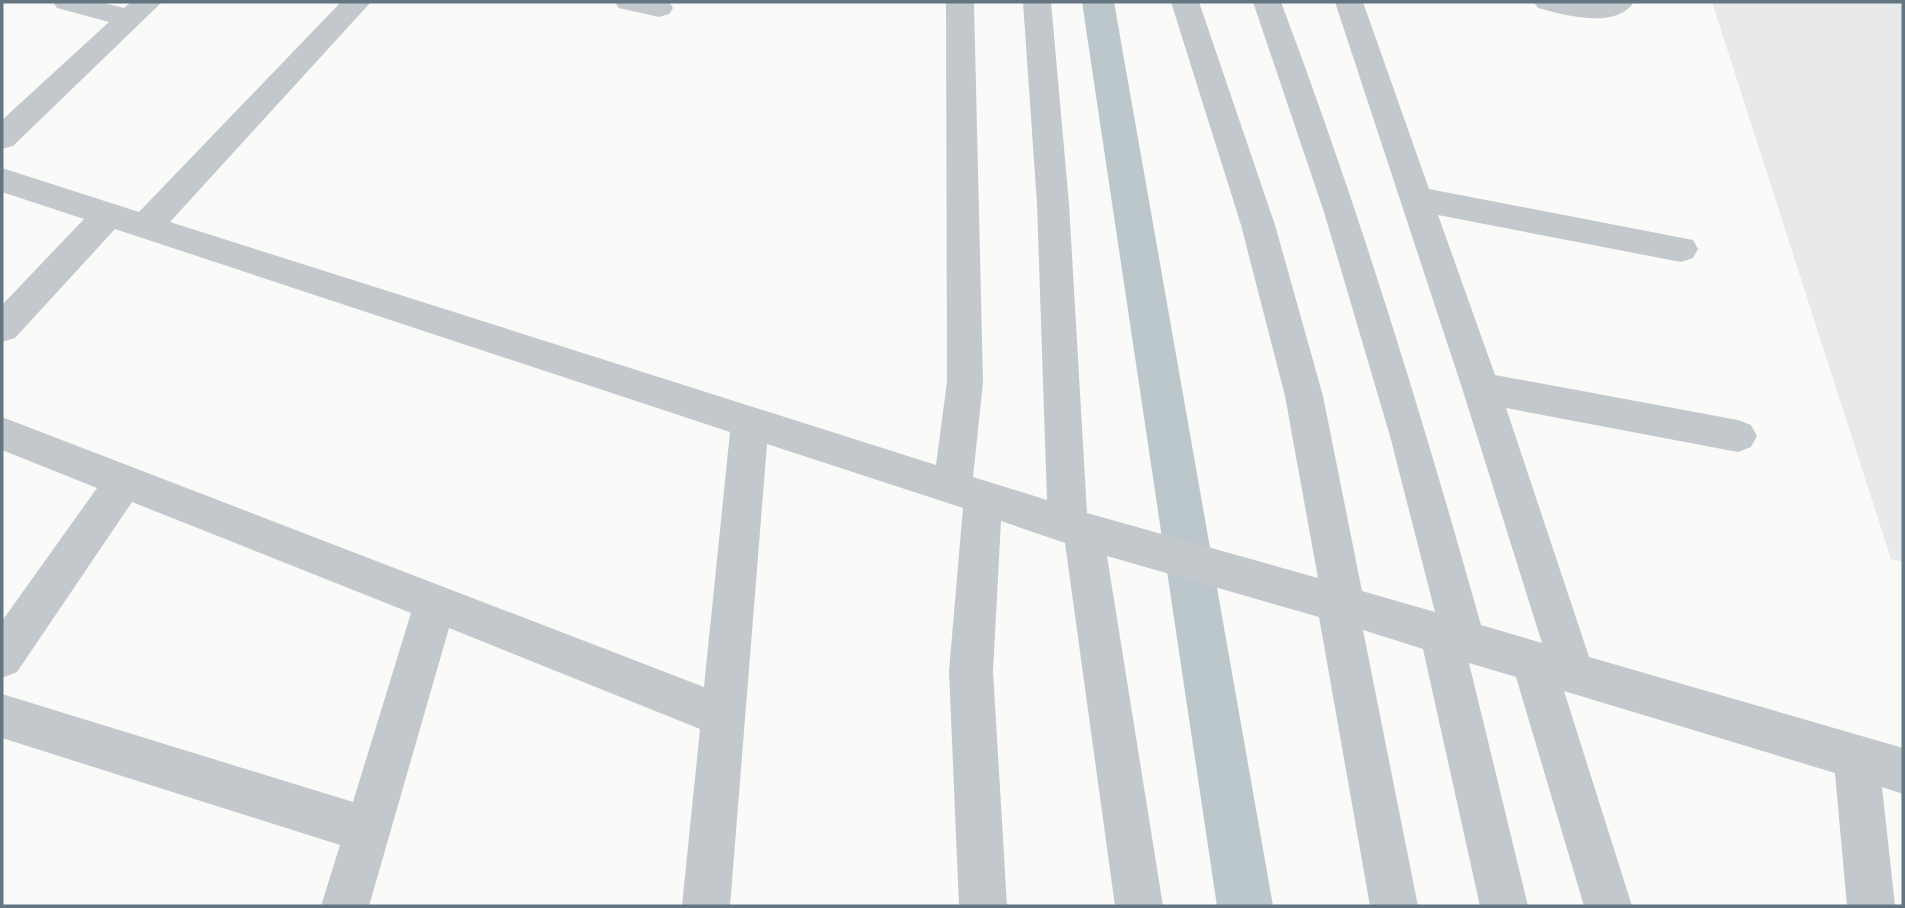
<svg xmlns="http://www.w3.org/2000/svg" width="1905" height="908" font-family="Figtree,sans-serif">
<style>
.built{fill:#e8e9e9}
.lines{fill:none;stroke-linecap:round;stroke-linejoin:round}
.canal{fill:#bbc7cb;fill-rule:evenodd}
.minor{fill:#c3c8cc;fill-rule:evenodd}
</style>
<rect width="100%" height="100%" fill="#fafaf8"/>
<path class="built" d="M1712,2H1903V562L1891,559Z"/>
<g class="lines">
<path class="canal" d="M1082,2H1114L1273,906H1217Z"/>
<path class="minor" d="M53,2H100L124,8L131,2H162L13,146L2,149V120L109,22L57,8Z
M341,2H371L170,222L936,465L947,382L946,2H974L983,382L973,477L1047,500L1037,204L1023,2H1051L1069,204L1087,513L1318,578L1285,396L1241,225L1171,2H1199L1275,225L1323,396L1362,591L1435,612L1390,436L1324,212L1253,2H1281C1358,206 1422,415 1481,625L1542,643L1462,388L1335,2H1363L1429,189L1693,240L1698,249L1693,258L1681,262L1438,215L1495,375L1738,420L1751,425L1757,436L1751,447L1738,452L1506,408L1589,657L1903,748V794L1882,787L1895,906H1847L1835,773L1564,691L1632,906H1584L1516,677L1469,663L1528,906H1480L1423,649L1363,630L1418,906H1370L1319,617L1107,556L1163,906H1115L1065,543L1001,521L993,671L1007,906H959L949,671L963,508L767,444L730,906H682L700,729L449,628L369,906H321L340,845L2,738V694L353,802L411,613L132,502L17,672L2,678V621L97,488L2,450V417L704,687L730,432L115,229L15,338L2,342V305L84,219L2,192V168L139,212Z
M615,2H669L673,8L669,14L659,17L619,8Z
M1534,2H1634C1616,30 1564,15 1538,8Z"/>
</g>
<rect width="1905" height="908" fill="none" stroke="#657683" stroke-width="7"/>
</svg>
